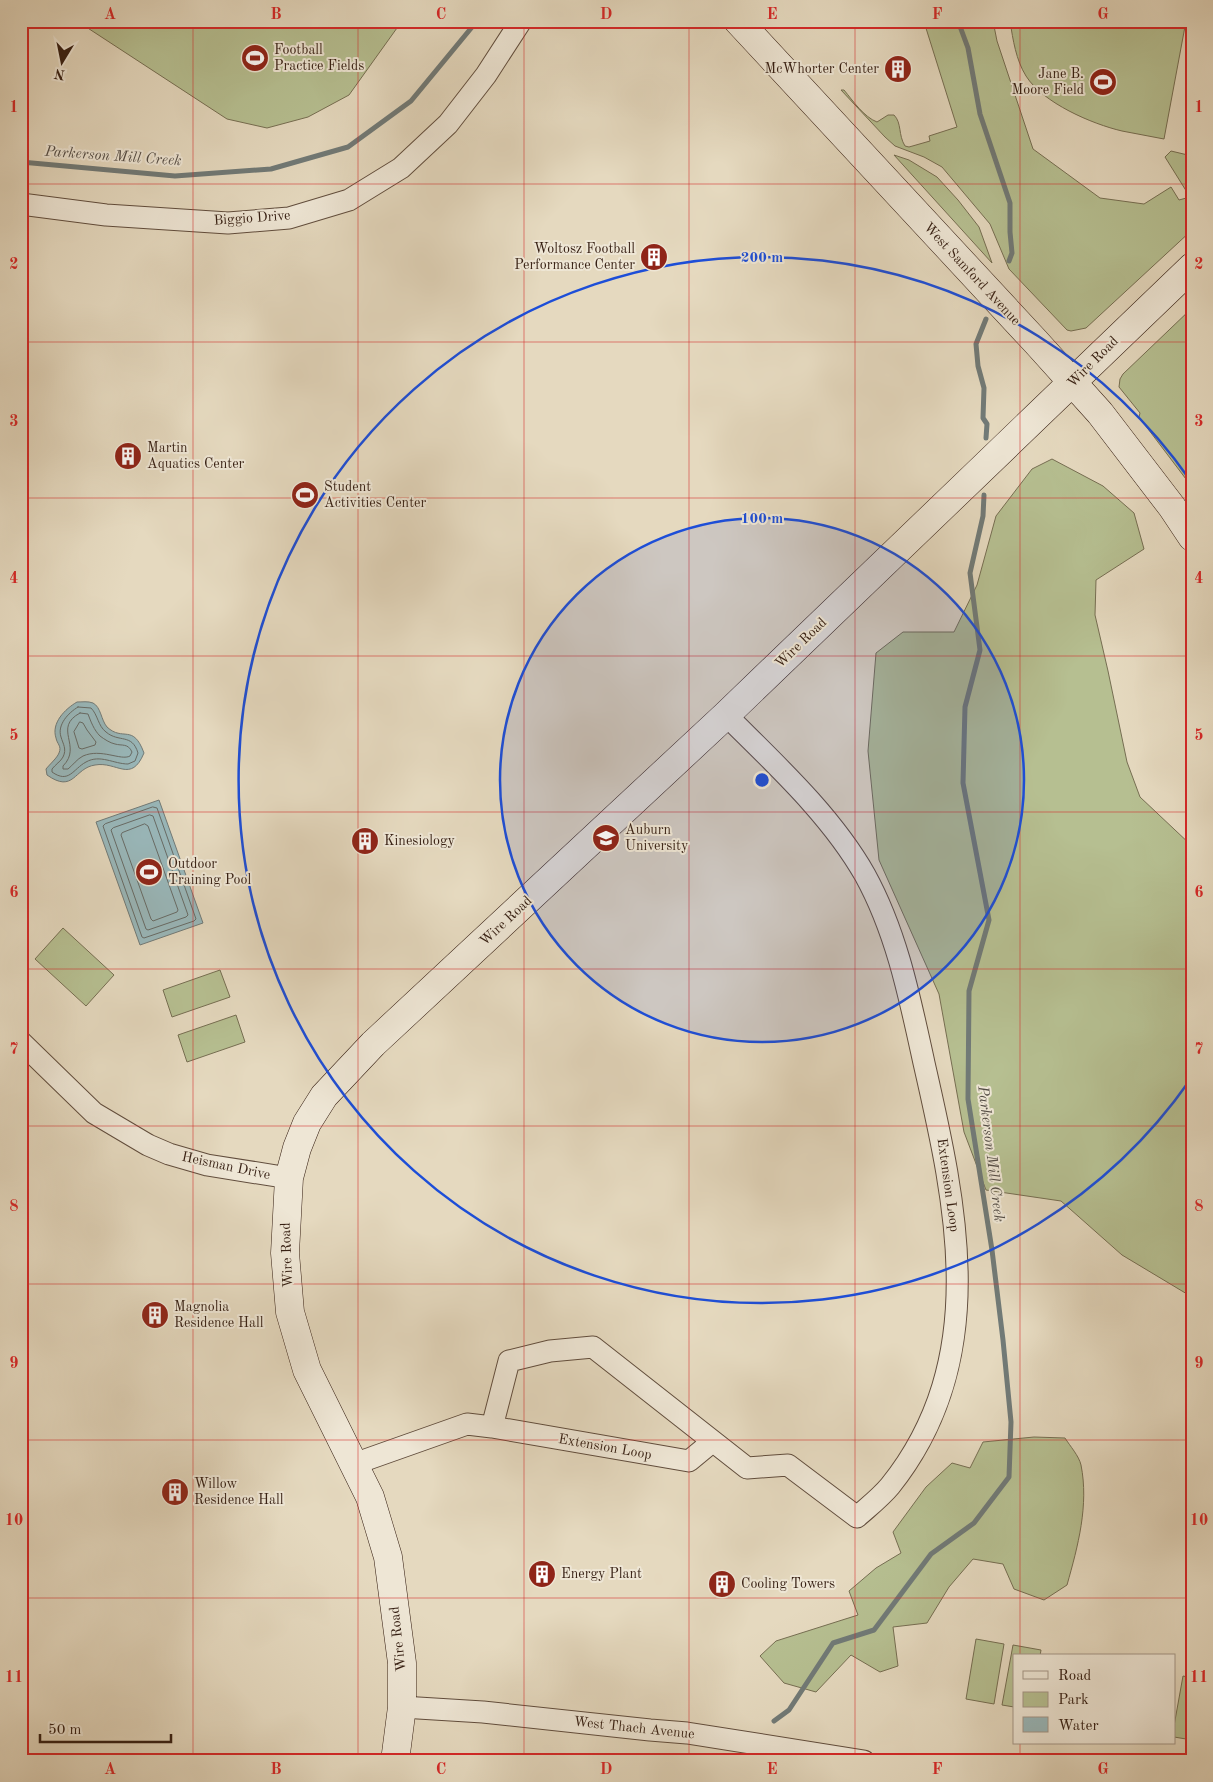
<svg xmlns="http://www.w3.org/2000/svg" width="1213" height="1782" font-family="'Old Standard TT',serif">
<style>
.green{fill:#b6bf91;stroke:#766e52}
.water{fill:#99b8bb;stroke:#717a77}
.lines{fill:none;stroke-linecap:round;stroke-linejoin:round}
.shore{stroke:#676b66;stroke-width:1}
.stream{stroke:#717a77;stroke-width:5}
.street-casing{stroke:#614d3d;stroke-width:23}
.secondary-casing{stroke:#351e12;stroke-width:29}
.street{stroke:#eee6d5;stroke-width:21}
.secondary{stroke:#eee6d5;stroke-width:28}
.grid{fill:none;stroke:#d62828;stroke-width:1;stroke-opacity:0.55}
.ring{fill:none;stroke:#1d4ed8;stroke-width:2.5}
.labels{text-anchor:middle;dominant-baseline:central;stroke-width:4;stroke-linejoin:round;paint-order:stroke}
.poi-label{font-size:14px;fill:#351e12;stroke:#eee6d5;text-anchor:start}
.street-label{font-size:14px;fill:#351e12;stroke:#eee6d5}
.water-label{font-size:15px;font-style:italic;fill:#534c45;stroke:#eee6d5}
.centre{fill:#1d4ed8;stroke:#eee6d5;stroke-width:2.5}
.ring-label{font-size:15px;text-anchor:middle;font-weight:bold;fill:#1d4ed8;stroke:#eee6d5;stroke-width:4;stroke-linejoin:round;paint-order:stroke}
.neatline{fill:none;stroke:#d62828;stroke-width:2}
.grid-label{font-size:16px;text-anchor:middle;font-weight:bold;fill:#d62828}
</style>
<rect width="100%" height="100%" fill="#e5d9bf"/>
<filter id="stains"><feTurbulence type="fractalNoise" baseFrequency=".004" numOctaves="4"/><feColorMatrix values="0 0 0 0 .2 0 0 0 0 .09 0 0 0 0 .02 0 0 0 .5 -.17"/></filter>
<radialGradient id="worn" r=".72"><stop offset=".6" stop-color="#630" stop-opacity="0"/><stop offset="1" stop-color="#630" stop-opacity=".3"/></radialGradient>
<path class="green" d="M77,21H402L349,95L308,117L267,128L227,119Z
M934,21H993L997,41L1033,149L1100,198L1144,204L1171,187L1179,200L1190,197L1165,157L1171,151L1192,156V230L1086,328L1071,331L1067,330L1009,269L990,224L942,167L924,157L895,146L885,137L841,90H844C853,101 864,117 877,122L888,115H894C902,123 898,135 905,146L909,147L930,141L929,136L957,127L925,25Z
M1010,21H1186L1164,139C1150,136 1136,134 1122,131C1092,124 1043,103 1026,76C1016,60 1013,40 1010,21Z
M894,155L909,160L937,177L958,200L979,227L992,263Z
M1192,308V487L1139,417L1140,413L1119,387L1120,379L1123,374Z
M1052,459L1103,486L1134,513L1144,549L1096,580L1095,615L1108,671L1127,762L1140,797L1192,846V1297L1122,1255L1061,1201L986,1190L964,1132L939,994L879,860L868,751L876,653L903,632H954L977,585L996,516L1032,469Z
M63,928L114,975L86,1006L35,959Z
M220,970L230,997L172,1017L163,990Z
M236,1015L245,1042L187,1062L178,1035Z
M1034,1437L1065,1438C1070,1446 1079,1456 1081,1465C1089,1505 1078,1546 1067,1585L1044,1600L1014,1589L1003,1564L973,1559L949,1587L927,1623L893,1627L898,1666L880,1672L851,1655L816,1692L784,1683L760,1656L776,1641L858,1615L849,1591L876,1568L901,1553L893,1532L926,1487L952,1463L970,1468L983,1442Z
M976,1639L1004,1644L994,1704L966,1699Z
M1013,1645L1041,1650L1040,1656H1014V1707L1002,1705Z
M1183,1676L1192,1678V1740L1174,1737V1726Z"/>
<path class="water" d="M77,702C82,702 88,701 93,703C101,707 101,720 107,727C123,742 133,723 144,753C131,784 117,761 95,765C74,768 74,794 47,775L46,769C50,764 57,758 59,753C62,746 57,744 56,738C51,723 65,709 77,702Z
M159,800L203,923L140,945L96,822Z"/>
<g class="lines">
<path class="shore" d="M78,707L91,708C98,715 98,726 106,732C119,743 132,733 138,753L135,761L128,764C114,764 100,754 86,762C73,769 69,784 52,772V769C55,765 61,761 63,757C67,749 63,744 61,737C57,725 68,713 78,707Z
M80,713L88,714C91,722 94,730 100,736C104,739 110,743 115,744C122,746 128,743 132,752L130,756C121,761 101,748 83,756C77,759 73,765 68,769H63V766C83,746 52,728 80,713Z
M80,722L83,723L87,730L96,742L95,745L82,749L79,748L74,732Z
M153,807L157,808L196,919L194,921L144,938L142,937L103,826L105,824Z
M150,815L153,816L188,915L186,917L148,930L146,929L111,830L113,828Z
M145,824L148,826L178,910L177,912L153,921L151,919L121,835L122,833Z"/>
<path class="stream" d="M958,21L968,48L980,114L1010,203V232L1012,253L1009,261
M21,162L175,176L271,169L348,147L411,101L477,21
M986,319L976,344L978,366L984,388L983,418L987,424L986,438
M774,1721L789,1710L833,1643L874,1630L931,1554L974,1523L1009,1477L1011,1422L1003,1340L992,1250L968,1099L969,991L989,920L963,783L965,707L980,650L970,573L983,516L984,495"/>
<g class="street-casing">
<path id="street" d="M21,204L106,215L228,223L289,218L349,200L401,168L448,124L486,75L521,21
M21,1042L94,1113L148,1145L169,1154L207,1165L289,1178
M492,1427L509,1361L550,1351L593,1347L747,1468L788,1465L857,1517C868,1507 880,1498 890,1486C991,1360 957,1207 924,1063C910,999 897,933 865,875C831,815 774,763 726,715
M354,1464L467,1424L492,1427L689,1461L712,1442
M402,1707L483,1712L650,1730L687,1733L864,1761"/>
</g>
<g class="secondary-casing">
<path id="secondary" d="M738,21L1036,342L1100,413L1172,507L1192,537
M395,1761L402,1707V1663L388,1557L370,1497L307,1370L290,1312L285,1253L289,1178L297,1148L307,1123L324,1096L373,1044L726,715L1192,267"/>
</g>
<use href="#street" class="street"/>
<use href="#secondary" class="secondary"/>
</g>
<path class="grid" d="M193,21V1761M358,21V1761M524,21V1761M689,21V1761M855,21V1761M1020,21V1656M21,184H1192M21,342H1192M21,498H1192M21,656H1192M21,812H1192M21,969H1192M21,1126H1192M21,1284H1192M21,1440H1192M21,1598H1192M1020,1743V1761"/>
<circle cx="762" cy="780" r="262" fill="#1d4ed8" fill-opacity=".12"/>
<g class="ring">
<circle cx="762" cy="780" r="262"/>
<path d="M1190 1080A523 523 0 1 1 1190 480"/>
</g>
<defs>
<g id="stadium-disc" transform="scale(1.4375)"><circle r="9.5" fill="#8f2418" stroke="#eee6d5"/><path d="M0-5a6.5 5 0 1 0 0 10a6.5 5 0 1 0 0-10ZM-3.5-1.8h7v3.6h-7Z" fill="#fff"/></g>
<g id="building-disc" transform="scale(1.4375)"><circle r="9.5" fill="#8f2418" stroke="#eee6d5"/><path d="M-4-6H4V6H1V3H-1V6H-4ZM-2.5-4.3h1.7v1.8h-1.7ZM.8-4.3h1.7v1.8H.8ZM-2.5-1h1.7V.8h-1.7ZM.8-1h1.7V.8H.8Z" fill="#fff"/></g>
<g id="university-disc" transform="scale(1.4375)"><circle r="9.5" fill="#8f2418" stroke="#eee6d5"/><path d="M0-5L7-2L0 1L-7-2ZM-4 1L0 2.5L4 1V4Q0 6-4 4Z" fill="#fff"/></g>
</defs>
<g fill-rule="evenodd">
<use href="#stadium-disc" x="255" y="58"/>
<use href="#building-disc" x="898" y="69"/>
<use href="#stadium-disc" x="1103" y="82"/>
<use href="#building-disc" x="654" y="257"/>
<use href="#building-disc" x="128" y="456"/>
<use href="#stadium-disc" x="305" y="495"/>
<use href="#university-disc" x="606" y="838"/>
<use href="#building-disc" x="365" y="841"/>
<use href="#stadium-disc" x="149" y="872"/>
<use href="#building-disc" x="155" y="1315"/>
<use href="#building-disc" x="175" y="1492"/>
<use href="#building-disc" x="542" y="1574"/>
<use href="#building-disc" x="722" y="1584"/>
</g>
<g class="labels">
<g class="poi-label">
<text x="274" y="50">Football<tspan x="274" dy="16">Practice Fields</tspan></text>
<text x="879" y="69" text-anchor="end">McWhorter Center</text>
<text x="1084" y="74" text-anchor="end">Jane B.<tspan x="1084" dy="16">Moore Field</tspan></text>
<text x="635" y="249" text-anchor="end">Woltosz Football<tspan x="635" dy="16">Performance Center</tspan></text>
<text x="147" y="448">Martin<tspan x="147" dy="16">Aquatics Center</tspan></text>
<text x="324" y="487">Student<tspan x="324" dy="16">Activities Center</tspan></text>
<text x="625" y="830">Auburn<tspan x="625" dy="16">University</tspan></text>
<text x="384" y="841">Kinesiology</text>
<text x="168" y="864">Outdoor<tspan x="168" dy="16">Training Pool</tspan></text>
<text x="174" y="1307">Magnolia<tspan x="174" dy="16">Residence Hall</tspan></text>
<text x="194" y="1484">Willow<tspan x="194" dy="16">Residence Hall</tspan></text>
<text x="561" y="1574">Energy Plant</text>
<text x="741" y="1584">Cooling Towers</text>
</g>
<g class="street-label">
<text transform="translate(252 218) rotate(-4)">Biggio Drive</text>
<text transform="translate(972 274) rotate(47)">West Samford Avenue</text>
<text transform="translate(1093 362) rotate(-45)">Wire Road</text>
<text transform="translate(801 643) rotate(-44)">Wire Road</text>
<text transform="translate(506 921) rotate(-43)">Wire Road</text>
<text transform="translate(226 1166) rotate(12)">Heisman Drive</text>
<text transform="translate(948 1185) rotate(82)">Extension Loop</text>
<text transform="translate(287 1255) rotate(-92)">Wire Road</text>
<text transform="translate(605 1447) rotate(10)">Extension Loop</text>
<text transform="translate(398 1639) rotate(-96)">Wire Road</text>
<text transform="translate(634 1728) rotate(6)">West Thach Avenue</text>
</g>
<g class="water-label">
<text transform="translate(113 157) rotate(4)">Parkerson Mill Creek</text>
<text transform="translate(990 1154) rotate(83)">Parkerson Mill Creek</text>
</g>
</g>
<circle cx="762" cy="780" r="8" class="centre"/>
<g class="ring-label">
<text x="762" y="262">200 m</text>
<text x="762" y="523">100 m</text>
</g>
<rect width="1213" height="1782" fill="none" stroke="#e5d9bf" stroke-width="55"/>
<rect x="1013" y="1654" width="162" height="90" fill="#eee6d5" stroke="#a49687"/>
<rect x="1023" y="1671" width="25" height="8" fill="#eee6d5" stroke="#a49687"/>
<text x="1058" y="1680" font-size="15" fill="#351e12">Road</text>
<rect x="1023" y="1692" width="25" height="15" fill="#b6bf91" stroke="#a49687"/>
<text x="1058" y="1704" font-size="15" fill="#351e12">Park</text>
<rect x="1023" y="1717" width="25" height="15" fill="#99b8bb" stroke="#a49687"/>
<text x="1058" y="1730" font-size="15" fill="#351e12">Water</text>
<g transform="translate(62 62) rotate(190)" stroke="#eee6d5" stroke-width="4" paint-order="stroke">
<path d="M0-4L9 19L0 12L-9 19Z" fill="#351e12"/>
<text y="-8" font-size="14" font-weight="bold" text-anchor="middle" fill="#351e12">N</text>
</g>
<path d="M40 1734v8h131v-8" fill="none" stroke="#351e12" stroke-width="2.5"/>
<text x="48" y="1734" font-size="15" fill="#351e12" stroke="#eee6d5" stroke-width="4" paint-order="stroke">50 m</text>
<rect x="28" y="28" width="1158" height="1726" class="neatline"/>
<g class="grid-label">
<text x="110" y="19">A</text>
<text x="276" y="19">B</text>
<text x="441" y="19">C</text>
<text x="606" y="19">D</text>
<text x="772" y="19">E</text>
<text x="937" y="19">F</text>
<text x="1103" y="19">G</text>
<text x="14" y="112">1</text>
<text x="1199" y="112">1</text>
<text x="14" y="269">2</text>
<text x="1199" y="269">2</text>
<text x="14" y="426">3</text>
<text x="1199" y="426">3</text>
<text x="14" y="583">4</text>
<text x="1199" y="583">4</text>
<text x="14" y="740">5</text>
<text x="1199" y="740">5</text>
<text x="14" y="897">6</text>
<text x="1199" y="897">6</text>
<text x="14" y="1054">7</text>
<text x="1199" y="1054">7</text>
<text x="14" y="1211">8</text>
<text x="1199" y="1211">8</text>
<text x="14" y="1368">9</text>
<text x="1199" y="1368">9</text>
<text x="14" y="1525">10</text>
<text x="1199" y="1525">10</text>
<text x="14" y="1682">11</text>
<text x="1199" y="1682">11</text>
<text x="110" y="1774">A</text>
<text x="276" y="1774">B</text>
<text x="441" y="1774">C</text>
<text x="606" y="1774">D</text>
<text x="772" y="1774">E</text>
<text x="937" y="1774">F</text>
<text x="1103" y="1774">G</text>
</g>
<rect width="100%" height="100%" filter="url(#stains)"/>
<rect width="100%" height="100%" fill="url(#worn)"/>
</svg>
